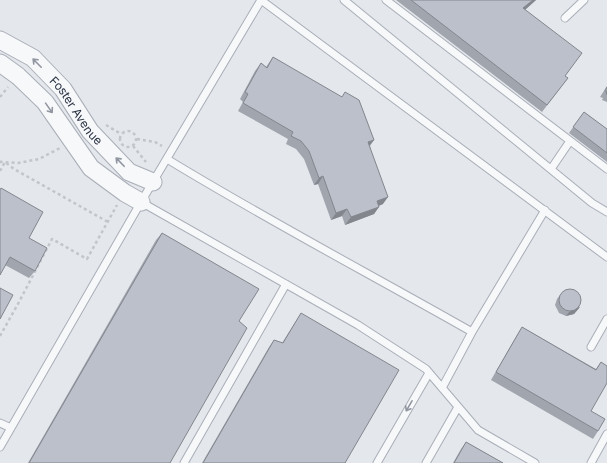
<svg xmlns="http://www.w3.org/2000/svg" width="607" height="463" font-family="Inter,sans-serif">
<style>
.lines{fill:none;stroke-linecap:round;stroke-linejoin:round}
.service-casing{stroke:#a9aeb7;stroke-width:9}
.tertiary-casing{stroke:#a9aeb7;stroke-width:19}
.path{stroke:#c2c5cb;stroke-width:2.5;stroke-dasharray:3 3;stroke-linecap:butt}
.service{stroke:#f7f8fa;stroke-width:7}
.tertiary{stroke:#f7f8fa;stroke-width:17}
.wall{fill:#a1a5ae}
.shaded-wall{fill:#83868d}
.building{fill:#bbc0ca;stroke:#83868d}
.oneway{stroke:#9196a0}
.labels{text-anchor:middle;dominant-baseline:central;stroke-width:3;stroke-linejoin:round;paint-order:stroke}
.street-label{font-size:12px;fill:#2b3445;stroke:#f4f6f9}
</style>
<rect width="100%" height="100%" fill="#e4e7ec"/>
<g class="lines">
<g class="service-casing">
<path id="service" d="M261,0L607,257
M344,0L592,203L607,212
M386,0L607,169
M565,18L584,0
M167,159C267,220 370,274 472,332
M551,169L570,141
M141,202L358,325L426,369L478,430L535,463
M591,347L607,319
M442,388L472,332L545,210
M0,423L11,428
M0,447L141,202L261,0
M184,463L286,284
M377,463L429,373
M426,463L458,407
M591,463L607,434"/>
</g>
<g class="tertiary-casing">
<g id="tertiary">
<path id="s1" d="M0,40L33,58L63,89L90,131L129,172L153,182"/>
<path d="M0,63L18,76L45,102L91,168L125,193L141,202"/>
</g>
</g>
<path class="path" d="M0,97L8,87
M106,125L121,134
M120 139a8 8 0 1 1 16 0a8 8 0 1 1-16 0Z
M137,139L155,142L162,146
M133,146L146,162
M0,161L1,162L18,163L39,159L60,148
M0,171L5,162L14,169L108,222
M0,336L19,302L52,239L87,259L117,205"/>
<use href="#service" class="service"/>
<use href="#tertiary" class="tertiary"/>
</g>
<path class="wall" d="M396,0H536L525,10L565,76L568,78L542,112Z
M273,57L374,140L370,146L383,204L379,206L374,214L345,225L342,216L331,220L318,184L314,185L304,159L296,149L286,144L288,139L238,111L243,102L240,99L255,71L261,63L266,67Z
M607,86V102L602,100L603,98L600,97Z
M584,112L607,129V162L569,133Z
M0,190L29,238L35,271L29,278L5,265Z
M162,233L239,321L170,463H28L156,240Z
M560,295L580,307L574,314L566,316L559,313L555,305L557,299Z
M301,313L345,463H202L269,347L274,340L282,343Z
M522,327L596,369L601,362L591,411L598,431L593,439L491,380L517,335Z
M466,442L503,463H453L461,449Z"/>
<path class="shaded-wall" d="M533,0H536L518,16L523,8Z
M374,140L368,147V142Z
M323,176L318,184L314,185L319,178Z
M388,197L383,204L372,208L377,201Z
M379,207L374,214L345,225L351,217Z
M347,209L342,216L331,220L336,213Z
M580,307L574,314L566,316L569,312Z"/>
<path class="building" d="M411,0H533L523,8L582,53L565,76L568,78L547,105Z
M273,57L342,97L345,92L359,100L374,140L368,142L388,197L377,201L379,207L351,217L347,209L336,213L323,176L319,178L309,151L301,141L291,136L293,132L243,103L248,94L245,92L261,63L267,68Z
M607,87V94H606L607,92L605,91Z
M584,112L607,129V153L573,127Z
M1,188L43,212L29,238L47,248L35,271L10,257L0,275V190Z
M162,233L259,289L239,321L247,328L170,463H29Z
M0,288L13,295L0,319Z
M559 300a11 11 0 1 1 22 0a11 11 0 1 1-22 0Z
M301,313L399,370L345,463H203L274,340L283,343Z
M522,327L596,370L601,362L607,366V383L591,411L605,419L598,431L496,372Z
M466,442L503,463H454Z"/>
<defs><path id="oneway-shaft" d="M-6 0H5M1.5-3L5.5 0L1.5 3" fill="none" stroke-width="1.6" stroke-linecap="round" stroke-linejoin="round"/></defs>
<g class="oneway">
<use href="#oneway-shaft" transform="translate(37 63) rotate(-135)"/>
<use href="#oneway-shaft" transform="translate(49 108) rotate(55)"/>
<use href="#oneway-shaft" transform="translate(120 162) rotate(-134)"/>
<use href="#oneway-shaft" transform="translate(409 406) rotate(120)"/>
</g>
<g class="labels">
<g class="street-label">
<text stroke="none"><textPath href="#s1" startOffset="106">Foster Avenue</textPath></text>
</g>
</g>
</svg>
